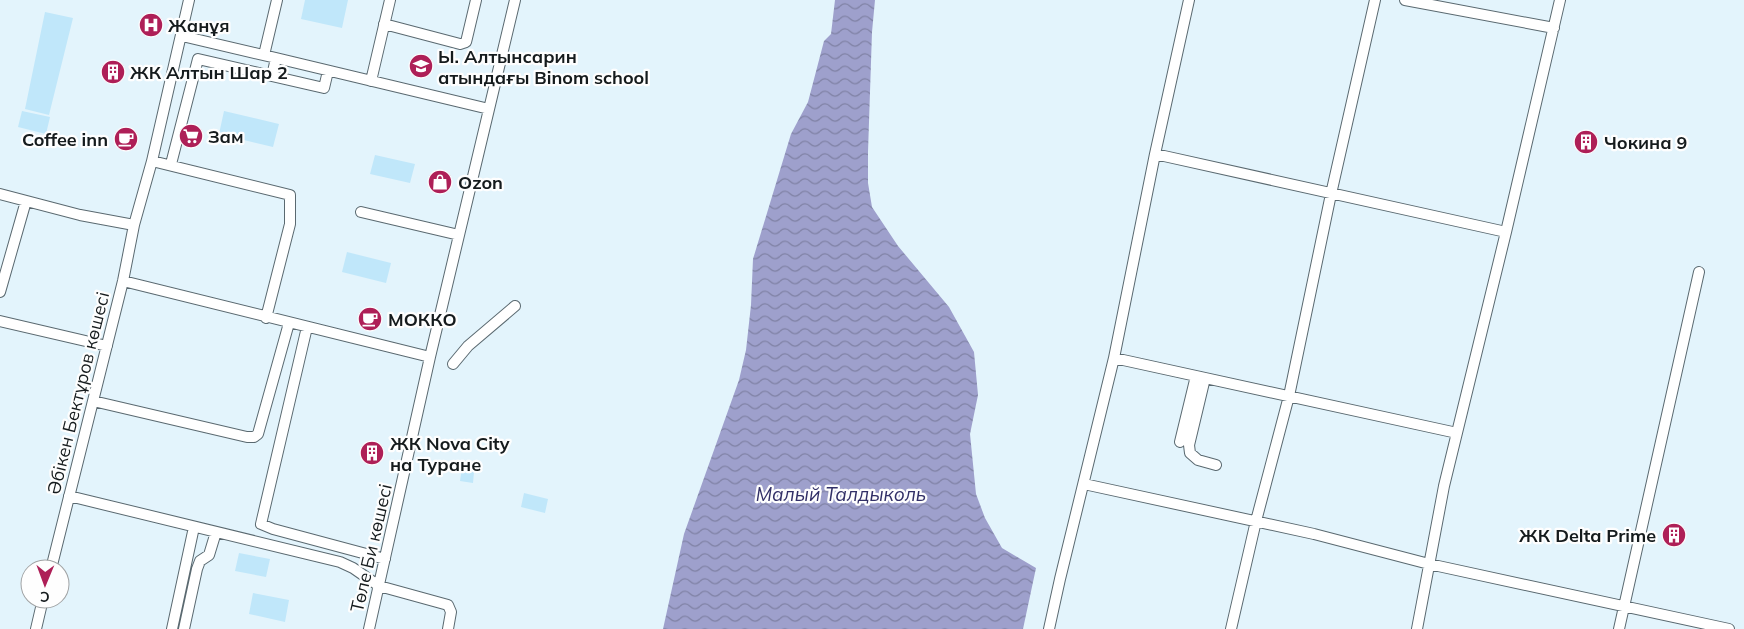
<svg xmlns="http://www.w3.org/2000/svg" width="1744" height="629" font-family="Mulish,sans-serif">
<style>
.park{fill:#c0e7fa}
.water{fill:url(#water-waves)}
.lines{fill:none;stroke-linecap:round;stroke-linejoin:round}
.minor-casing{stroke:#5a6970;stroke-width:12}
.minor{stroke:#fff;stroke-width:10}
.labels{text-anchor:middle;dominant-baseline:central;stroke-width:4.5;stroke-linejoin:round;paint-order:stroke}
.poi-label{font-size:18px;font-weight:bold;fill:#151b1d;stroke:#fefefe;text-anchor:start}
.street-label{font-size:18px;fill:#151b1d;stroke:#fefefe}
.water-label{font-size:19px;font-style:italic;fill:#323067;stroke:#fefefe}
</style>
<defs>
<pattern id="water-waves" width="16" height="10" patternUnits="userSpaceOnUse" patternTransform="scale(1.25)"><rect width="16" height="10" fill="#9ea0cc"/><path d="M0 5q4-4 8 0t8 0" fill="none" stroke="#8082a5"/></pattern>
</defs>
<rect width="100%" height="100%" fill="#e3f4fc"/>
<path class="park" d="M305,0H348L342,28L301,19Z
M45,12L73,18L49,115L25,109Z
M22,111L50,117L46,134L18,127Z
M224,111L279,124L273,147L219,134Z
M375,155L415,164L410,183L370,174Z
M347,252L391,263L386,283L342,272Z
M463,460L475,461L473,483L460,481Z
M524,493L548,499L545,513L521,507Z
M239,553L270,559L266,577L235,571Z
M253,593L289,600L285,622L249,614Z"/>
<path class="water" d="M835,0H875L872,32L868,152V183L872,207L898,246L949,307L974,352L978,395L970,434L976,494L985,518L1002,548L1036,568L1023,629H663L684,534L739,380L746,350L751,305L753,259L791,134L808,102L824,41L831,34Z"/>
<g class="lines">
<g class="minor-casing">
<path id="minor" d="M1405,0L1554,28
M384,24L460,44L466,42L467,38L476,0
M182,36L276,58L272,76
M264,55L277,0
M276,58L489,109
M371,81L390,0
M1155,154L1189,0
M152,161L290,195V224L266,318
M171,164L198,59L324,88L328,71
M0,194L80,215L134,225
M361,212L459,235
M123,281L430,357
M0,292L26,201
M0,321L107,346
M307,327L261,524L273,529L385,559
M453,364L468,346L515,306
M1205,378L1189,445L1190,453L1198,460L1216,465
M93,401L247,437H254L258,434L289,323
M1457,433L1114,358L1155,154L1506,232
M1180,442L1196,376
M1084,484L1314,534L1429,564L1729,629
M69,496L340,562L353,568L379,586L448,605L451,612L448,629
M51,569L123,281L134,225L152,161L189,0
M36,629L43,599
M172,629L194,527
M184,629L197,569L200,561L209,555L216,532
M369,629L430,357L515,0
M1049,629L1060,579L1114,358
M1231,629L1256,521L1289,396L1331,194L1375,0
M1417,629L1444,486L1506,232L1560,0
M1619,629L1699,272"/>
</g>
<use href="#minor" class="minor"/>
</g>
<defs>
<g id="hospital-disc" transform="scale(1.25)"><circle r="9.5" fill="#ae1f57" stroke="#fefefe"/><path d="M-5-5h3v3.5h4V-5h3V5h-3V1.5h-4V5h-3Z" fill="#fff"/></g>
<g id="school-disc" transform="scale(1.25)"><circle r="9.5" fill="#ae1f57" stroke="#fefefe"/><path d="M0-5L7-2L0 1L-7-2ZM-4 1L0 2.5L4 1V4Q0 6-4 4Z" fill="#fff"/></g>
<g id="building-disc" transform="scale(1.25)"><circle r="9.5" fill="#ae1f57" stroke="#fefefe"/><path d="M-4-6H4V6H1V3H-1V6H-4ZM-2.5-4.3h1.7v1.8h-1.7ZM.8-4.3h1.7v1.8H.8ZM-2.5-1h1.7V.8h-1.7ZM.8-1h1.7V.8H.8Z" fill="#fff"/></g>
<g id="supermarket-disc" transform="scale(1.25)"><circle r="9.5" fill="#ae1f57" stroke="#fefefe"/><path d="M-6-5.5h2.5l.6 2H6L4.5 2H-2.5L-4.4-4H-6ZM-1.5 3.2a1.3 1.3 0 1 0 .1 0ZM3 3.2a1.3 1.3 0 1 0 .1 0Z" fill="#fff"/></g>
<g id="cafe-disc" transform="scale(1.25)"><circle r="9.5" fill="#ae1f57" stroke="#fefefe"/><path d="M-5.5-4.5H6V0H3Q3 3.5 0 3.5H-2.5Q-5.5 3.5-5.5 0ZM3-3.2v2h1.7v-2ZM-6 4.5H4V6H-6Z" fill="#fff"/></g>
<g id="shop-disc" transform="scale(1.25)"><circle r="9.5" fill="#ae1f57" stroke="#fefefe"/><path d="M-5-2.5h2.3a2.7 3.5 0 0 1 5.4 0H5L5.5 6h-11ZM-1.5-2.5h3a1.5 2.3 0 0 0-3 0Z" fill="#fff"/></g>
</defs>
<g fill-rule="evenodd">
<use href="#hospital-disc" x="151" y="25"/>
<use href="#school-disc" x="421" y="66"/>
<use href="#building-disc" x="113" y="72"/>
<use href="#supermarket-disc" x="191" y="136"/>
<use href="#cafe-disc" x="126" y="139"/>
<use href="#building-disc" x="1586" y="142"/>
<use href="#shop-disc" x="440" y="182"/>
<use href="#cafe-disc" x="370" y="319"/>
<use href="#building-disc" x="372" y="453"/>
<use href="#building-disc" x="1674" y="535"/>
</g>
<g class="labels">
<g class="poi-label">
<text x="168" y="25">Жанұя</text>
<text x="438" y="56">Ы. Алтынсарин<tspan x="438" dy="21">атындағы Binom school</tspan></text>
<text x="130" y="72">ЖК Алтын Шар 2</text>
<text x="208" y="136">Зам</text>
<text x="108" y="139" text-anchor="end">Coffee inn</text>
<text x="1604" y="142">Чокина 9</text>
<text x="458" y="182">Ozon</text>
<text x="388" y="319">МОККО</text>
<text x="390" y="443">ЖК Nova City<tspan x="390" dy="21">на Туране</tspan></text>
<text x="1656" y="535" text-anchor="end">ЖК Delta Prime</text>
</g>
<g class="street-label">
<text transform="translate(78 393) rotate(-76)">Әбікен Бектұров көшесі</text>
<text transform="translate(371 548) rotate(-77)">Төле Би көшесі</text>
</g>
<g class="water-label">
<text x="841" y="494">Малый Талдыколь</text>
</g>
</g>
<g transform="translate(45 584) rotate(181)"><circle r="24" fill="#fefefe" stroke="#a1a3a4"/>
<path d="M0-4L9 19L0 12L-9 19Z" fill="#ae1f57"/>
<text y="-8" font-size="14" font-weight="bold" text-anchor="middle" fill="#151b1d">С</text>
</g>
</svg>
